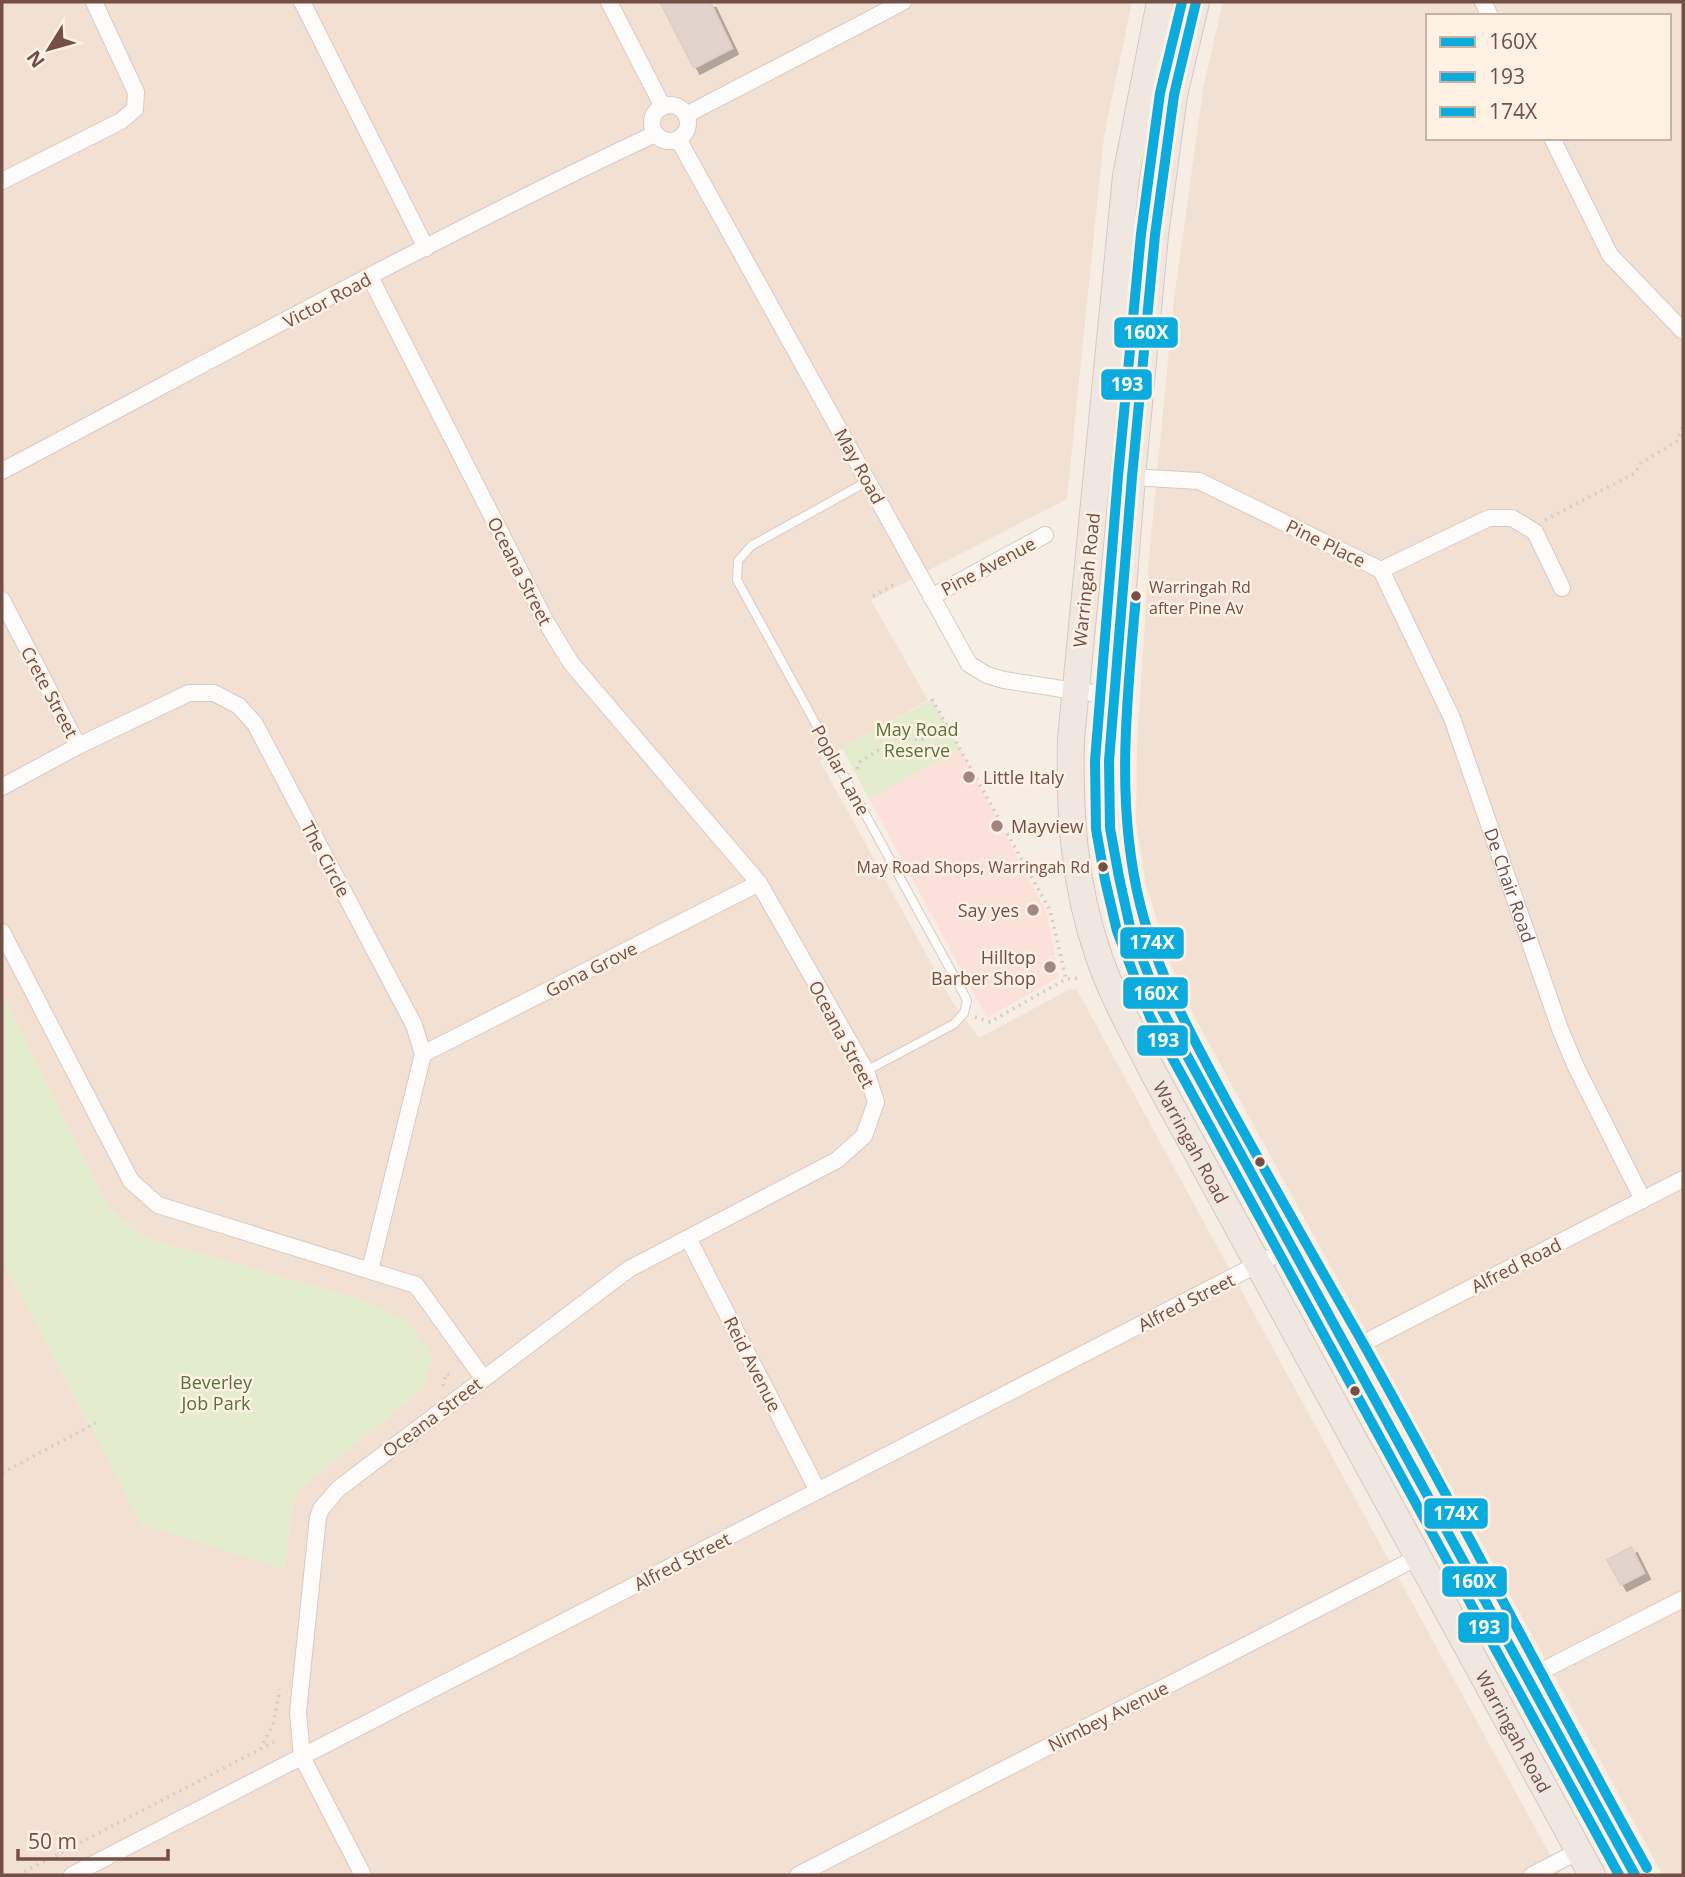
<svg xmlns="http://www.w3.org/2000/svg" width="1685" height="1877" font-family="'Open Sans',sans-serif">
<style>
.residential{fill:#f2e1d3;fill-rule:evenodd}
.commercial{fill:#fbe1d9}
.green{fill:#e4ecce}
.building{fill:#e2d4cc;stroke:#dfcfc6;stroke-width:2;filter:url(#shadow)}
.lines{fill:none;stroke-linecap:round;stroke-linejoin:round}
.service-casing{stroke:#d7cac3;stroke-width:10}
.minor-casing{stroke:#d7cac3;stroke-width:18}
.trunk-casing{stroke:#d5c8c2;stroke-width:28}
.path{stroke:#d7cbc7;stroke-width:3.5;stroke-dasharray:2 5;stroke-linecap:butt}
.service{stroke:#fefcfb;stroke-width:8}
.minor{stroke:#fefcfb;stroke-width:16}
.trunk{stroke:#f1e7e1;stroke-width:26}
.bus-1-casing{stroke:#fff1e4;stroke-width:16}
.bus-2-casing{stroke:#fff1e4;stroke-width:16}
.bus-3-casing{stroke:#fff1e4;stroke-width:16}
.bus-1{stroke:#0cabde;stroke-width:10}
.bus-2{stroke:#0cabde;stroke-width:10}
.bus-3{stroke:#0cabde;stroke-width:10}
.bus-dot{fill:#744f45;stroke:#fff1e4;stroke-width:2.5}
.poi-dot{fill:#a2867d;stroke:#fff1e4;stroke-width:2.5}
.labels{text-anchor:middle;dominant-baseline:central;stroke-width:5;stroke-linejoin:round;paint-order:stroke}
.bus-label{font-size:16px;fill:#744f45;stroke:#fff1e4;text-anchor:start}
.street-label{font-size:18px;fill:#744f45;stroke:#fff1e4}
.park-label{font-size:18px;fill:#53743a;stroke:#fff1e4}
.poi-label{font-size:18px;fill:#744f45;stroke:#fff1e4;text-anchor:start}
.line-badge{stroke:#fff1e4;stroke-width:2.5}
.badge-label{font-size:19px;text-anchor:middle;font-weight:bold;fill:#fff}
</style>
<defs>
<filter id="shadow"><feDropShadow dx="6" dy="6" stdDeviation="0" flood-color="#0004"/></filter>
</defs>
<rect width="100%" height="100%" fill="#f6ede4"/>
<path class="residential" d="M2,2H1132L1104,136L1067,499L871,600L928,700L820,761L952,1001L979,1038L1070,989L1077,990L1561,1875H2V1259L142,1524L284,1568L295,1493L423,1389L360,1299L145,1238L109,1208L2,993Z
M1223,2H1683V1875H1663L1194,1016L1171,965L1146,885L1136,822L1137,743L1149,558L1174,298L1204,84ZM1428,16H1669V138H1428Z"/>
<path class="commercial" d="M960,749L1047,913L1059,977L987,1018L869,799L873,794Z"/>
<path class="green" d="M932,699L960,749L869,799L842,748Z
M2,993L109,1208L145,1238L360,1299L405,1319L433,1356L423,1389L295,1493L284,1569L142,1524L2,1259Z"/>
<path class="building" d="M660,2H710L732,48L694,68Z
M1631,1547L1644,1573L1621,1585L1607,1560Z"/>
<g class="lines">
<g class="service-casing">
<path id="service" d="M866,1071L954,1024L964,1013L967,1000L737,580L738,561L751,546L868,481"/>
</g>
<g class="minor-casing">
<g id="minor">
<path d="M302,2L426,248"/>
<path d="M609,2L663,107"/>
<path d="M1483,2L1490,16"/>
<circle cx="670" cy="123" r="18"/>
<path d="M686,115L903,2"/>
<path d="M1552,138L1610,255L1683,331"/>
<path d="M678,139L969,664L987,675L1004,680L1075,691L1113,695"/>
<path d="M2,181L121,121L135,109L136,92L94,2"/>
<path d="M2,471C218,357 433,238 655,134"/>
<path d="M1132,477L1199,481L1381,570L1489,518H1512L1535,532L1562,588"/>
<path id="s1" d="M1381,570L1452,718L1560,1029L1576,1067L1643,1200"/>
<path d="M931,597L1045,535"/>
<path d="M2,600L78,746"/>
<path d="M2,787L78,746L189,693H214L239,706L255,724L414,1025L423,1054L370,1270"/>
<path d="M2,932L131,1181L158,1205L416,1285L483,1378"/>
<path d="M423,1054L759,883"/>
<path d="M688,1238L818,1491"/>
<path d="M1350,1350L1683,1179"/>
<path d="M1528,1678L1683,1599"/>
<path d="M72,1875L1291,1247"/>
<path d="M363,1875L302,1757L298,1712L318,1517L321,1509L338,1489L629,1269L837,1160L864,1136L876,1102L866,1071L759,883L571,663L546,622L370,277"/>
<path d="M798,1875L1418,1557"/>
<path d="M1532,1875L1579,1851"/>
</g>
</g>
<g class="trunk-casing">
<g id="trunk">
<path id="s2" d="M1160,2L1126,176L1071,739C1069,813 1074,886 1099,957C1113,998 1135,1036 1154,1074L1592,1875"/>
<path d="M1196,2L1174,95L1155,235L1132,477L1109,761L1110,828L1119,877L1130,927L1162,1010L1635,1875"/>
</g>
</g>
<path class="path" d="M1545,520L1635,473L1641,463L1677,441L1683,425
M873,596L897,583
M932,699L1050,910L1066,979
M857,769L860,762L898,737L921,740L946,725
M975,1017L990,1022L1066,979L1080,978
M443,1386L446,1374L449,1375
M2,1473L96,1423
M260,1749L273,1725L280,1689
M18,1875L274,1742"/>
<use href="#service" class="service"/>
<use href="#minor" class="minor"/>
<use href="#trunk" class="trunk"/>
<g class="bus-1-casing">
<path id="bus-1" d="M1196,2L1174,95L1155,235L1132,477L1109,761L1110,828L1119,877L1130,927L1162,1010L1635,1875"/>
</g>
<g class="bus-2-casing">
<path id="bus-2" d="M1182,2L1160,93L1141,234L1118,476L1095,761L1096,829L1105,880L1117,931L1150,1017L1619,1875"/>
</g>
<g class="bus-3-casing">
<path id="bus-3" d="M1136,596C1127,700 1115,802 1140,904C1158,977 1196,1044 1231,1109C1273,1185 1316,1261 1359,1336C1458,1512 1549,1692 1647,1868"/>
</g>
<use href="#bus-1" class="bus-1"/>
<use href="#bus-2" class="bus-2"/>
<use href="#bus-3" class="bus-3"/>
</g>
<g class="bus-dot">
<circle cx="1136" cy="596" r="6"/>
<circle cx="1103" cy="867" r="6"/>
<circle cx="1260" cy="1162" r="6"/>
<circle cx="1355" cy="1391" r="6"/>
</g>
<g class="poi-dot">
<circle cx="969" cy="777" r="7"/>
<circle cx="997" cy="826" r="7"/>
<circle cx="1033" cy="910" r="7"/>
<circle cx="1050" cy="967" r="7"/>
</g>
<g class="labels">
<g class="bus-label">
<text x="1149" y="587">Warringah Rd<tspan x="1149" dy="21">after Pine Av</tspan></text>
<text x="1090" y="867" text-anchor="end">May Road Shops, Warringah Rd</text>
</g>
<g class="street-label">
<text transform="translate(327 300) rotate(-28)">Victor Road</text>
<text transform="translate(860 466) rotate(61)">May Road</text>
<text transform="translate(1326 543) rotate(26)">Pine Place</text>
<text transform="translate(988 566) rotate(-28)">Pine Avenue</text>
<text transform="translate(520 571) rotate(63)">Oceana Street</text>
<text transform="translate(1086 580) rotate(-84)">Warringah Road</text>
<text transform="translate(50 692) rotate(62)">Crete Street</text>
<text transform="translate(841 770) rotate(61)">Poplar Lane</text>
<text transform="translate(326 859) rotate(62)">The Circle</text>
<text stroke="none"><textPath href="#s1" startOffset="341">De Chair Road</textPath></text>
<text transform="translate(591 969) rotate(-27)">Gona Grove</text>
<text transform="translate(842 1034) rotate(62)">Oceana Street</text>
<text stroke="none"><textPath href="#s2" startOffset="1171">Warringah Road</textPath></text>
<text transform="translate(1516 1265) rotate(-27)">Alfred Road</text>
<text transform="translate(1186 1302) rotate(-27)">Alfred Street</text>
<text transform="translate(753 1364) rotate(63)">Reid Avenue</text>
<text transform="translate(432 1417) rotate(-37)">Oceana Street</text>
<text transform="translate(682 1561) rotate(-27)">Alfred Street</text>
<text transform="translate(1108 1716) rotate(-27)">Nimbey Avenue</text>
<text stroke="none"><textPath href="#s2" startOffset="1843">Warringah Road</textPath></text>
</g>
<g class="park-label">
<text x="917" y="729">May Road<tspan x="917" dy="21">Reserve</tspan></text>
<text x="216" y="1382">Beverley<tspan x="216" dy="21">Job Park</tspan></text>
</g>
<g class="poi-label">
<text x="983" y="777">Little Italy</text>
<text x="1011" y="826">Mayview</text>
<text x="1019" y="910" text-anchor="end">Say yes</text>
<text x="1036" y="957" text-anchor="end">Hilltop<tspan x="1036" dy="21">Barber Shop</tspan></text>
</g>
</g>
<g class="line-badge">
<rect x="1113" y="316" width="66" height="33" rx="7" fill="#0cabde"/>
<rect x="1100" y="368" width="53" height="33" rx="7" fill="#0cabde"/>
<rect x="1119" y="926" width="66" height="34" rx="7" fill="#0cabde"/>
<rect x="1122" y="976" width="67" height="34" rx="7" fill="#0cabde"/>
<rect x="1136" y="1024" width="53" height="33" rx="7" fill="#0cabde"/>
<rect x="1423" y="1497" width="66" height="33" rx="7" fill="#0cabde"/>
<rect x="1441" y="1565" width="67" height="33" rx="7" fill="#0cabde"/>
<rect x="1457" y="1611" width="53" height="33" rx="7" fill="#0cabde"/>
</g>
<g class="badge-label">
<text x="1146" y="339">160X</text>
<text x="1127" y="391">193</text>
<text x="1152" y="949">174X</text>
<text x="1156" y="1000">160X</text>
<text x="1163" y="1047">193</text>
<text x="1456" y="1520">174X</text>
<text x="1474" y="1588">160X</text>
<text x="1484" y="1634">193</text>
</g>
<rect width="1685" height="1877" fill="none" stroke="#744f45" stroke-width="7"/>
<rect x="1426" y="14" width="245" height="126" fill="#fff1e4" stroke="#c7b0a4" stroke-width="2"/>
<rect x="1440" y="37" width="35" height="10" fill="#0cabde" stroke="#c7b0a4" stroke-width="2"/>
<text x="1489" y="49" font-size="21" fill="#744f45">160X</text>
<rect x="1440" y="72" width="35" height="10" fill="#0cabde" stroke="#c7b0a4" stroke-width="2"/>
<text x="1489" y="84" font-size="21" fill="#744f45">193</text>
<rect x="1440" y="107" width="35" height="10" fill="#0cabde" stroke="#c7b0a4" stroke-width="2"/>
<text x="1489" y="119" font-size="21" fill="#744f45">174X</text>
<g transform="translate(49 49) rotate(233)" stroke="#fff1e4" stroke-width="5" paint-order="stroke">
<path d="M0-5L12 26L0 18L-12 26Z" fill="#744f45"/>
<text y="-10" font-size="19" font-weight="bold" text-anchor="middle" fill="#744f45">N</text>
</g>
<path d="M18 1849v10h150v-10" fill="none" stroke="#744f45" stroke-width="3.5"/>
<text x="28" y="1849" font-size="21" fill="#744f45" stroke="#fff1e4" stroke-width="5" paint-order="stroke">50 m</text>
</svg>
